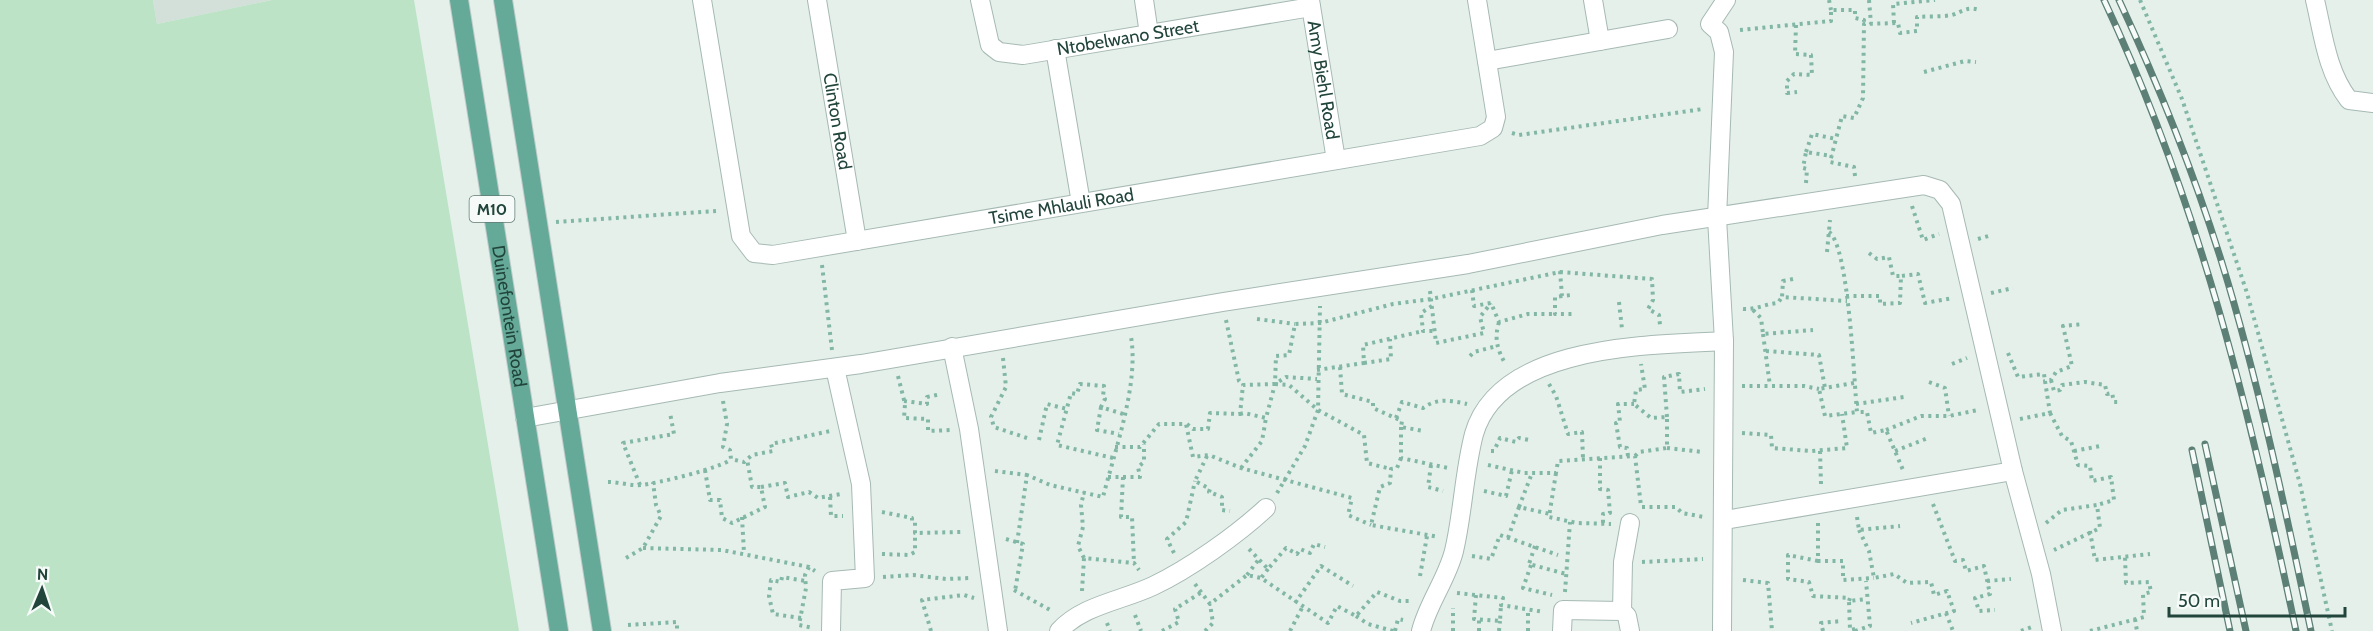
<svg xmlns="http://www.w3.org/2000/svg" width="2373" height="631" font-family="Cabin,sans-serif">
<style>
.built{fill:#d3e0da}
.green{fill:#bce3c6}
.lines{fill:none;stroke-linecap:round;stroke-linejoin:round}
.minor-casing{stroke:#a6b9b3;stroke-width:20}
.major-casing{stroke:#c1cbc8;stroke-width:20}
.path{stroke:#82b7a6;stroke-width:4;stroke-dasharray:3 4.5;stroke-linecap:butt}
.minor{stroke:#fff;stroke-width:18}
.major{stroke:#65aa98;stroke-width:18}
.rail-casing{stroke:#5c7f76;stroke-width:7}
.rail{stroke:#f6fbf9;stroke-width:4.5;stroke-dasharray:14;stroke-linecap:butt}
.labels{text-anchor:middle;dominant-baseline:central;stroke-width:6;stroke-linejoin:round;paint-order:stroke}
.shield{fill:#f6fbf9;stroke:#617b74;stroke-width:1.5}
.shield-label{font-size:16px;font-weight:bold;fill:#21443b}
.street-label{font-size:18px;fill:#21443b;stroke:#f6fbf9}
</style>
<rect width="100%" height="100%" fill="#e5f0eb"/>
<path class="built" d="M153,0H272L157,24Z"/>
<path class="green" d="M0,0H153L157,24L272,0H414L519,631H0Z"/>
<g class="lines">
<g class="minor-casing">
<g id="minor">
<path id="s1" d="M702,0L741,236L754,253L773,255L1480,136L1493,128L1496,117L1477,0"/>
<path id="s2" d="M817,0L857,241"/>
<path id="s3" d="M980,0L990,45L999,52L1023,55L1311,7"/>
<path d="M1144,0L1149,34"/>
<path id="s4" d="M1310,0L1336,160"/>
<path d="M1593,0L1600,41"/>
<path d="M2315,0C2323,34 2327,72 2349,100L2373,103"/>
<path d="M1055,49L1081,203"/>
<path d="M1487,61L1668,29"/>
<path d="M952,347L969,429L998,631"/>
<path d="M525,418L720,383L861,364L1223,302L1468,264L1662,225L1924,185L1940,190L1951,204L2013,471L2041,574L2052,631"/>
<path d="M1725,520L2013,471"/>
<path d="M1622,611L1623,562L1630,523"/>
<path d="M831,631L832,581L865,578L861,484L835,368"/>
<path d="M1059,631C1083,605 1121,601 1153,586C1189,569 1237,535 1266,508"/>
<path d="M1421,631C1428,603 1447,579 1454,551C1463,513 1464,472 1474,434C1500,344 1650,345 1724,341"/>
<path d="M1562,631L1563,610L1622,611L1627,616L1630,631"/>
<path d="M1722,631L1724,341L1717,218L1724,52L1719,32L1710,24L1726,0"/>
</g>
</g>
<g class="major-casing">
<g id="major">
<path id="s5" d="M459,0L559,631"/>
<path d="M503,0L602,631"/>
</g>
</g>
<path class="path" d="M1829,0L1831,10
M1869,0L1871,24
M2140,0L2182,99L2247,293L2300,484L2332,631
M1894,23L1893,4L1935,0
M1796,25L1795,54L1811,55L1812,75L1794,74L1787,81V93L1797,92
M1740,30L1831,21V10H1855V18L1864,20V24
M1924,72L1965,61L1976,62
M1512,133L1519,135L1703,109
M1806,152L1812,134L1836,139
M1855,176L1854,167L1830,162L1842,116L1854,118L1863,98L1864,24L1898,23L1900,33L1917,31V17C1928,16 1941,17 1952,15C1962,12 1967,6 1979,10
M1806,183L1807,169L1803,168L1806,152L1832,156
M1912,206L1923,240L1939,234
M556,222L716,211
M1829,232C1849,246 1854,382 1857,412H1867L1871,433L1886,430L1903,470
M1978,239L1992,235
M1827,252L1830,220
M1869,253L1877,259L1889,257L1893,276H1901
M822,265L832,350
M1560,271L1562,296L1571,295
M1793,279L1783,281L1782,297L1847,301
M1472,290L1474,306L1491,303L1499,322L1528,314H1555
M1430,291L1436,343L1484,333L1480,317L1491,303
M1991,293L2013,288
M1562,296L1555,297V314H1574
M1846,296H1880V304L1900,303L1901,276L1918,274L1925,303L1953,298
M1619,302L1622,329
M1432,306L1421,313L1423,331H1435
M1743,309C1755,310 1765,304 1778,303L1782,297
M1753,310L1761,318L1763,334L1813,330
M1257,319L1295,324
M1226,320L1239,381L1243,385
M1499,322C1494,339 1497,349 1506,365
M1763,334L1770,386
M1766,351L1819,355L1825,388
M2008,353L2018,377L2044,374L2045,381
M1470,356L1474,352L1497,346
M1003,358L1006,387L991,417L994,427L1027,438
M1364,363L1391,359L1390,339
M1952,364L1967,358
M1340,367L1342,394L1373,402V408L1402,421L1401,427L1424,431
M1317,370L1364,363L1363,345L1423,331
M898,376L905,404L904,418L928,419V431L951,430
M2051,380L2054,391L2060,390L2062,385L2085,382L2105,385L2107,394L2112,393L2114,402H2121
M1929,382L1945,388L1949,416
M1854,383L1819,389L1825,416L1857,412
M1275,384L1289,385L1318,410L1364,435L1367,463L1391,469
M1549,384L1556,396L1568,434L1582,432L1583,459
M1742,386H1804L1819,389
M723,401L727,424L723,447L730,450L731,459L744,462L752,455L773,451L771,444L830,431
M904,401L927,404V397L941,394
M1856,404L1904,397
M1101,407L1097,430L1119,434
M2050,413L2062,436L2071,441L2078,465L2090,466L2092,481L2111,477L2114,500L2097,505
M1240,414L1244,413L1266,418L1275,384L1276,356L1289,355L1295,324L1320,323L1393,304L1431,299L1560,272L1652,279L1653,300L1648,309L1659,315L1660,325
M1667,417L1664,377L1679,374L1680,392L1705,389
M1396,418L1402,402L1423,408C1437,398 1450,400 1467,404
M2020,419L2050,413L2045,381L2051,380L2056,372L2072,366L2063,326L2083,324
M1187,424L1193,429H1208L1210,413L1240,414L1243,385L1275,384L1286,377L1317,379
M1401,427V458L1448,468
M1886,430L1921,416H1949L1978,410
M1742,433L1771,435L1772,448L1811,451L1847,448L1842,414
M1039,440L1047,404L1067,409
M1115,447H1140L1159,424H1186L1193,457L1209,455L1241,468L1352,498L1348,515L1371,525
M1667,448L1703,452
M1491,451H1494L1500,438L1516,442L1519,438L1529,440
M1820,451L1821,484
M1895,451L1928,438
M2074,451L2100,446
M1207,456L1195,481L1210,489L1209,492L1222,497V510L1230,511
M1628,456L1627,448L1620,447L1616,423L1620,422L1618,404H1634
M1635,456L1639,452L1667,448V417L1651,418L1634,404L1636,390L1645,389L1641,364
M1113,458L1057,445L1071,393L1077,394L1080,384L1104,386L1103,397L1105,399L1101,407L1123,414
M1401,458L1397,468L1391,469L1390,483L1380,487L1371,525L1439,537
M1600,458V489L1608,490L1610,513L1603,514V524
M1431,465L1428,487L1443,491
M1488,465L1524,473H1556L1558,461L1635,456L1641,506
M1241,468L1262,441L1266,418
M705,470L710,500H720L722,518L732,523L765,507L761,487H752L747,459
M995,471L1027,475
M1556,473L1549,517L1577,523L1611,524
M1108,477H1123L1121,517H1132L1134,563
M1123,477H1140L1138,467L1144,462V444
M608,482C619,482 631,486 641,485C655,484 725,467 731,459
M640,485L623,443L674,434L670,413
M761,487L785,483L788,497L809,492L818,498L841,494
M1484,491L1506,496L1512,470
M1277,493L1305,446L1318,410L1320,306
M830,497L831,516H843
M1933,504L1955,561L1963,560L1966,571L1984,566L1990,594L1975,598L1979,611L1995,610
M1519,507L1532,473
M1642,507H1676L1682,513L1704,517
M882,512L912,518V521L915,522V533L963,532
M742,517L744,553
M1857,517L1859,530L1900,526
M1818,523V561H1843V580L1874,578
M2046,523L2062,510L2097,505L2100,528L2054,550
M1859,530L1869,551L1874,578L1894,574L1907,583L1931,582L1934,595L1947,591L1954,611L1911,623
M2090,531L2095,560L2150,554
M1508,538L1519,507L1550,514
M1006,539L1023,544L1015,591
M1017,543L1027,475L1050,485L1103,497C1115,450 1139,384 1131,337
M1535,546L1529,564L1566,574
M643,548L722,550L809,567L815,571
M1249,549L1268,569L1286,548L1297,554L1300,549L1310,553L1314,544L1325,547
M1174,553L1167,539L1186,522L1195,481
M882,554L909,555L915,552V533
M1472,556L1491,559L1500,535L1558,555
M626,558L643,548L661,516L656,505L653,482
M1084,558L1078,546L1083,527L1081,505L1084,492
M1818,561L1788,555V579L1809,582L1813,596L1850,598L1849,601
M1642,562L1703,559
M1531,565L1523,588L1552,595
M809,567L805,575L806,588L799,625L813,628
M1268,569L1261,578L1328,623L1337,606L1356,616L1377,592L1400,601H1410
M1247,575L1259,559
M1420,576L1427,536
M883,577L913,575L946,579L971,578
M1743,580L1768,583L1772,631
M1987,581L2011,579
M1195,584L1210,604L1247,575L1261,578
M1014,590L1052,611
M1082,591L1084,558L1134,563L1139,570
M1565,592L1570,522
M1457,593L1503,598L1501,605L1544,612
M1476,595L1474,619L1500,621L1501,605
M1295,603L1321,566L1353,586
M1946,613L1953,631
M1135,615L1141,631
M1356,616L1368,624L1393,631
M801,618L773,614L769,596L771,580L781,582L782,577L806,581
M2135,619L2137,631
M1107,623L1110,631
M628,625L677,622V631
M1855,629L1850,630L1849,601L1867,599
M931,631L922,600L964,595L974,598
M1162,631L1179,622L1175,609L1202,592
M1205,631L1213,623L1210,604
M1290,631L1302,608
M1395,631L1398,619L1403,620
M1453,631V608
M1479,631V620
M1499,631L1500,621
M1528,631V609
M1823,631L1821,623L1842,621
M1855,631L1870,626L1866,581
M2021,631L2032,627
M2090,631L2144,617L2143,594L2151,592L2149,582L2126,583L2125,557"/>
<use href="#minor" class="minor"/>
<use href="#major" class="major"/>
<g class="rail-casing">
<path id="rail" d="M2104,0C2200,205 2250,411 2296,631
M2119,0C2159,86 2194,173 2222,263C2259,383 2285,508 2311,631
M2205,444L2246,631
M2192,450L2230,631"/>
</g>
<use href="#rail" class="rail"/>
</g>
<g class="labels">
<rect class="shield" x="469.5" y="196" width="45" height="26" rx="4.5"/>
<g class="shield-label">
<text x="492" y="209">M10</text>
</g>
<g class="street-label">
<text stroke="none"><textPath href="#s3" startOffset="188">Ntobelwano Street</textPath></text>
<text stroke="none"><textPath href="#s4" startOffset="81">Amy Biehl Road</textPath></text>
<text stroke="none"><textPath href="#s2" startOffset="123">Clinton Road</textPath></text>
<text stroke="none"><textPath href="#s1" startOffset="572">Tsime Mhlauli Road</textPath></text>
<text stroke="none"><textPath href="#s5" startOffset="320">Duinefontein Road</textPath></text>
</g>
</g>
<g transform="translate(42 589) rotate(2)" stroke="#f6fbf9" stroke-width="4.5" paint-order="stroke">
<path d="M0-4.5L10 22L0 15L-10 22Z" fill="#21443b"/>
<text y="-9" font-size="16" font-weight="bold" text-anchor="middle" fill="#21443b">N</text>
</g>
<path d="M2169 607v9h176v-9" fill="none" stroke="#21443b" stroke-width="3"/>
<text x="2178" y="607" font-size="18" fill="#21443b" stroke="#f6fbf9" stroke-width="4.5" paint-order="stroke">50 m</text>
</svg>
